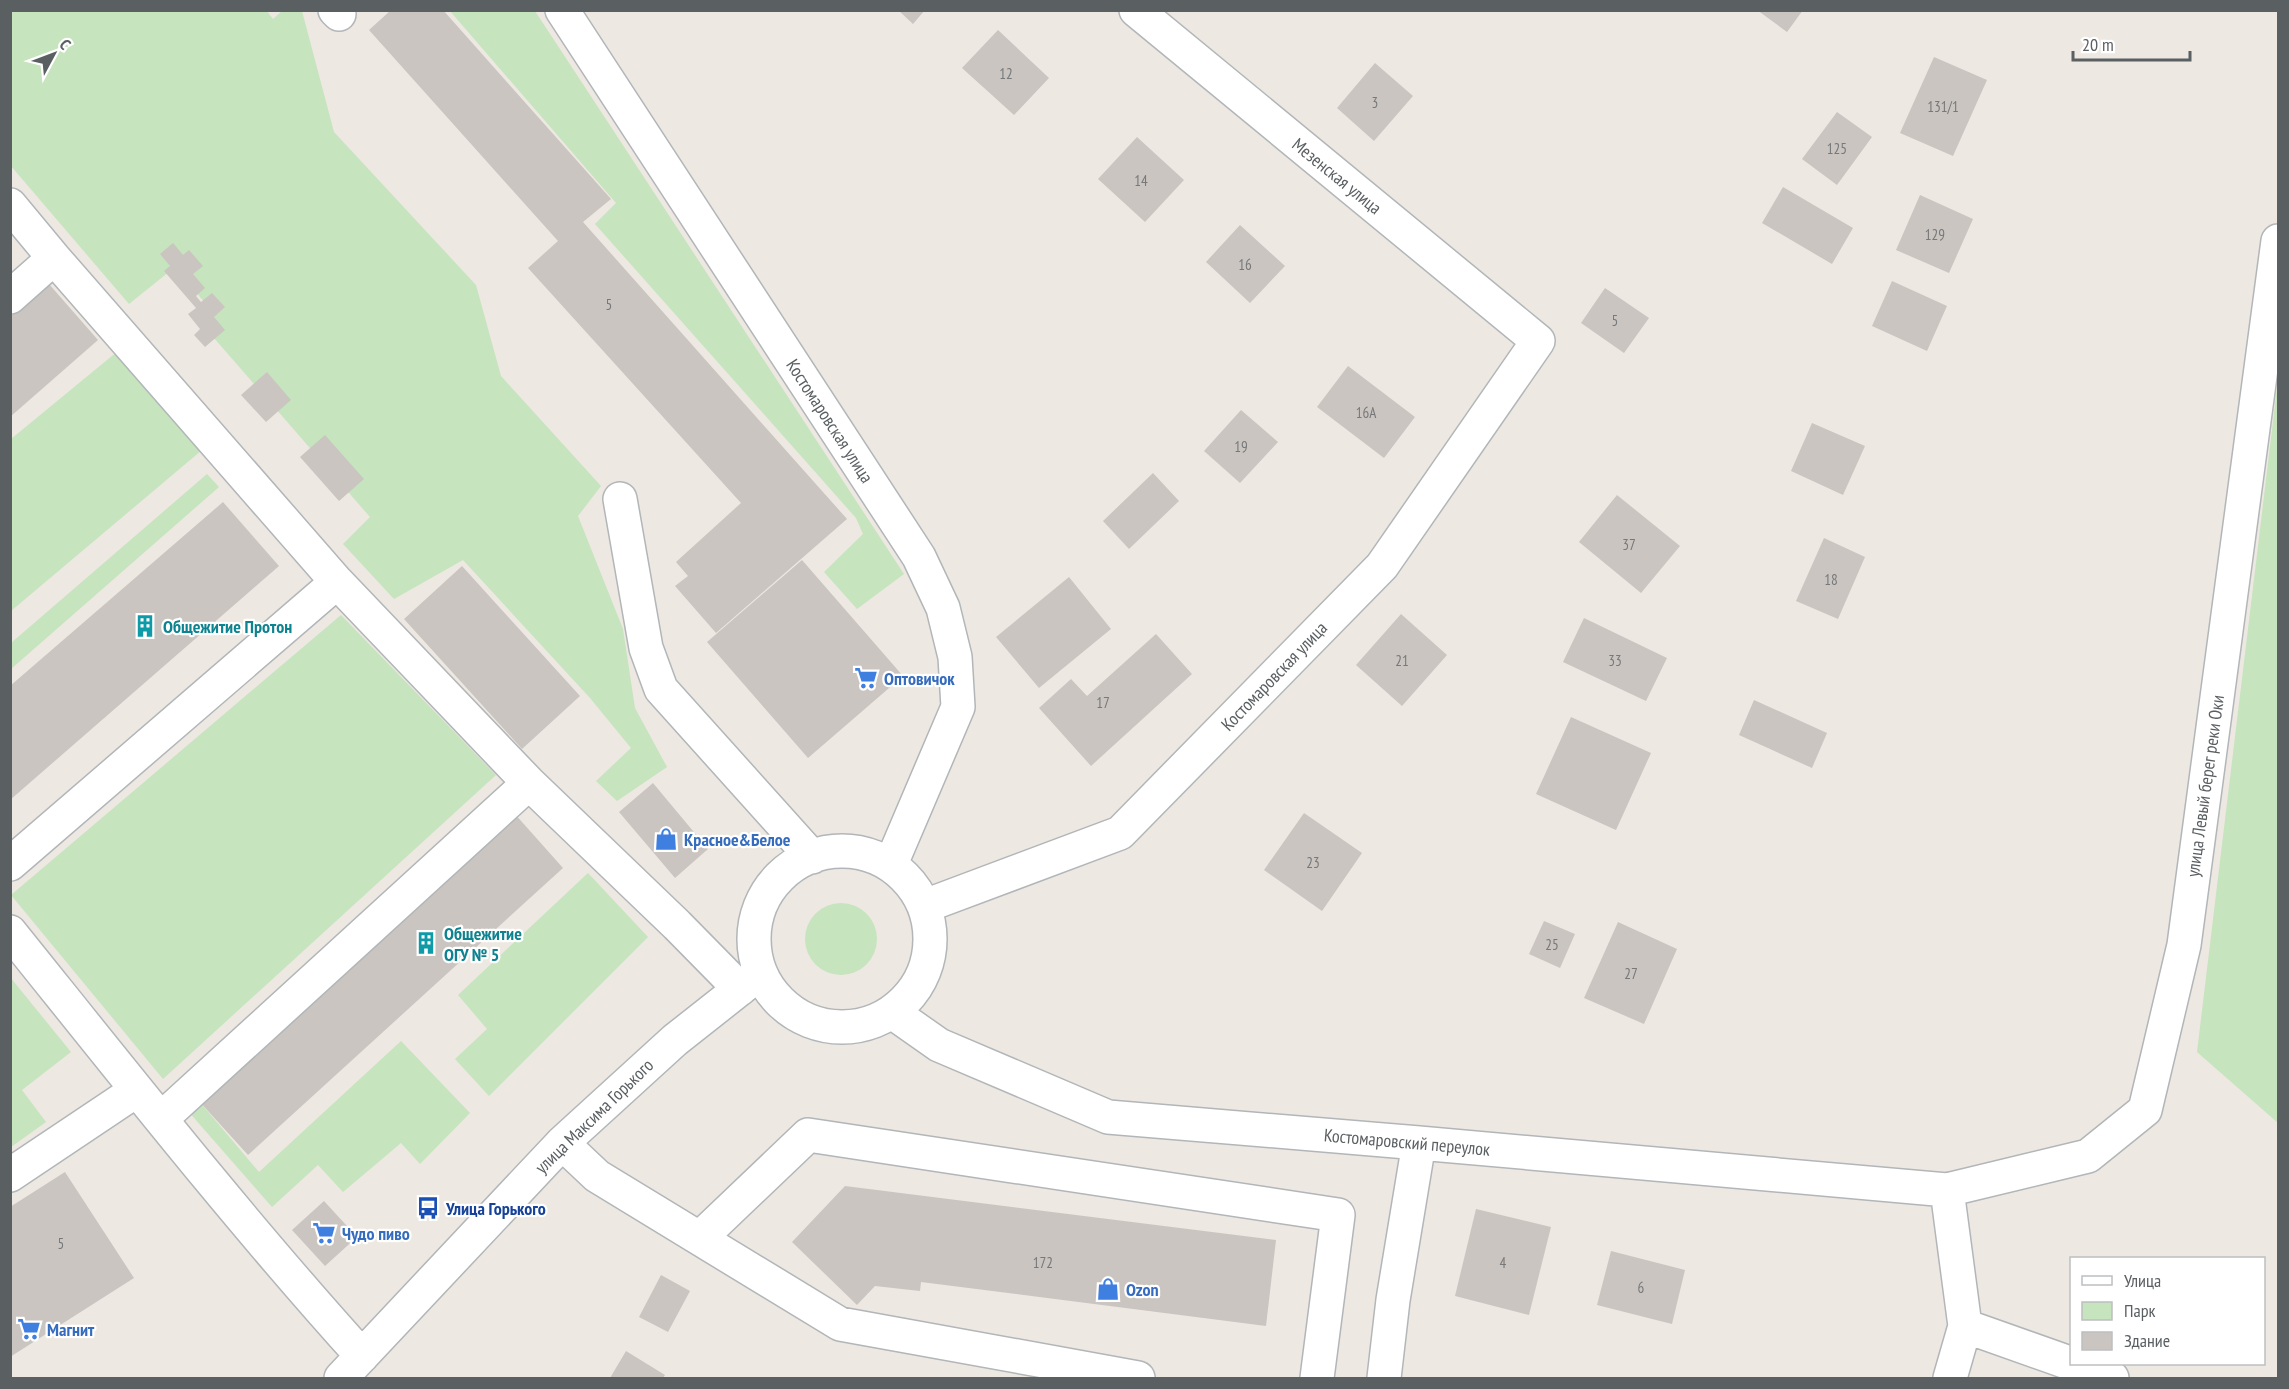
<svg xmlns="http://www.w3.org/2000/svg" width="2289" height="1389" font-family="'PT Sans Narrow',sans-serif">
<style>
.green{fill:#c6e4bd}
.building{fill:#cac5c0}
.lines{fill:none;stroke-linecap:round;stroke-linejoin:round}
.minor-casing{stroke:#b2b6b9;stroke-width:36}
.minor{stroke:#fff;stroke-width:33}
.labels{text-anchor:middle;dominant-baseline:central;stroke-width:4.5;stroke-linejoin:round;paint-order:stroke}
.number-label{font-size:15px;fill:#76787a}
.street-label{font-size:18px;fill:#5a5f62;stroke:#fff}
.culture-label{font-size:18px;font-weight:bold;fill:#0d838f;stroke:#fff;text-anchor:start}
.shop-label{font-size:18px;font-weight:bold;fill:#366cbe;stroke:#fff;text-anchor:start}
.transit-label{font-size:18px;font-weight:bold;fill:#164399;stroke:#fff;text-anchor:start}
</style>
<rect width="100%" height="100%" fill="#ede8e1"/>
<path class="green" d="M266,10L273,19L282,11H302L334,132L476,285L501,376L601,486L578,516L623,629L635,708L667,767L617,801L596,781L631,748L590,698L463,560L394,599L343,544L370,517L194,315L205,303L175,267L129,304L11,166L10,11Z
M450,11H535L904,574L857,609L824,572L863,534L856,518L595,224L616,203Z
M118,351L202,450L11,611V439Z
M2278,380V1123L2197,1052Z
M207,474L219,487L11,669V643Z
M341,615L496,775L163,1079L11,895Z
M588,873L648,937L489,1096L455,1059L487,1029L458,995Z
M805 939a36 36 0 1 1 72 0a36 36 0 1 1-72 0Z
M10,977L71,1052L22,1090L46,1122L11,1147Z
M401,1041L470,1113L420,1164L401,1143L343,1192L318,1165L272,1207L188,1111L199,1101L259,1172Z"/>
<path class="building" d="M391,10H443L611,199L583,222L847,519L716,633L675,586L688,576L676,562L741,503L528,268L558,241L369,30Z
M898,10H925L913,24Z
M1757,10H1803L1787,32Z
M998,30L1049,78L1014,115L962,68Z
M1934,57L1987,80L1953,156L1900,133Z
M1375,63L1413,96L1374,141L1337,108Z
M1837,112L1872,137L1837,185L1802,159Z
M1137,137L1184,180L1145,222L1098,179Z
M1783,187L1853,228L1832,264L1762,223Z
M1920,195L1973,219L1949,273L1896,250Z
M1240,225L1285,266L1250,303L1206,262Z
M173,243L183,255L189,250L203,266L193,274L205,288L196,296L201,302L212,293L225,307L214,317L225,330L205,347L194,335L200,329L188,314L196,308L164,271L170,266L160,254Z
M1892,281L1947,306L1927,351L1872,326Z
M49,284L98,340L10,417V317Z
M1605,288L1649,318L1624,353L1581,323Z
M1348,366L1415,417L1384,458L1317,407Z
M267,372L291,400L266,422L241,395Z
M1241,410L1278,442L1240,483L1204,451Z
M1812,423L1865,446L1843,495L1791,471Z
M325,435L364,479L339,501L300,457Z
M1153,473L1179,501L1129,549L1103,521Z
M1617,495L1680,546L1641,593L1579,542Z
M223,502L279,566L10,800V686Z
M1824,538L1865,557L1838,619L1796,601Z
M802,560L903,676L808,758L707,642Z
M462,566L580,696L522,749L404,619Z
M1069,577L1111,629L1039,688L996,637Z
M1401,614L1447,655L1402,706L1356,665Z
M1584,618L1667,658L1646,701L1563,662Z
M1156,634L1192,674L1091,766L1039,708L1071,679L1087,696Z
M1754,700L1827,733L1812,768L1739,735Z
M1571,717L1651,753L1616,830L1536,794Z
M653,783L708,849L675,878L619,812Z
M514,813L563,868L248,1155L199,1101Z
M1304,813L1362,853L1322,911L1264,870Z
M1544,921L1575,934L1560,968L1529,954Z
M1618,922L1677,949L1644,1024L1584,998Z
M65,1172L134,1278L10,1357V1207Z
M845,1186L1276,1240L1266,1326L921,1282L920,1291L875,1286L857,1305L792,1242Z
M324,1201L357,1237L325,1266L292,1230Z
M1476,1209L1551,1227L1529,1315L1455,1296Z
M1611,1251L1685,1270L1672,1324L1597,1305Z
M661,1275L690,1291L668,1332L639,1317Z
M626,1351L665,1375L663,1378H610Z"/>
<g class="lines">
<g class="minor-casing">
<path id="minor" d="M335,10L339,14
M562,10L919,557L943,608L955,657L958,707L891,864
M10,205L54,258L337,582L529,783L677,925L740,989
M10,297L54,258
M620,499L646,648L661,689L812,857
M754 939a88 88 0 1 1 176 0a88 88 0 1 1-176 0Z
M10,864L337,582
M925,906L1120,833L1382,566L1538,341L1136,10
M10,932C125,1075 239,1220 362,1356
M892,1012L939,1045L1108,1117L1419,1143L1947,1190L2088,1156L2145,1110L2184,945L2278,241
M161,1119L529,783
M562,1143L597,1176L840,1324L1138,1378
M10,1175L137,1090
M1947,1190L1965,1326L1950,1378
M700,1238L808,1135L1338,1215L1317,1378
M1965,1326L2112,1378
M341,1378L562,1143L675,1040L760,973
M1384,1378L1393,1300L1419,1143"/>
</g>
<use href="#minor" class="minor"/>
</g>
<defs>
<g id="building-bare" transform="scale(1.8)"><path d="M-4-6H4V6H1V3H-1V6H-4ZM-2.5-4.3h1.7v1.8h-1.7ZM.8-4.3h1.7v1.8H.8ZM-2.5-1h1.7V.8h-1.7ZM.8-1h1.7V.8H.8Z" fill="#0f9aa8" stroke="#fff" stroke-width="2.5" paint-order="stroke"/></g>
<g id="supermarket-bare" transform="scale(1.8)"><path d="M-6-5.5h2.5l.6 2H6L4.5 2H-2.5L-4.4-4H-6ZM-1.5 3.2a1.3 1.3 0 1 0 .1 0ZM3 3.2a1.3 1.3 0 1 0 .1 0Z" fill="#3f7fe0" stroke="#fff" stroke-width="2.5" paint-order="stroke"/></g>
<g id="shop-bare" transform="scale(1.8)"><path d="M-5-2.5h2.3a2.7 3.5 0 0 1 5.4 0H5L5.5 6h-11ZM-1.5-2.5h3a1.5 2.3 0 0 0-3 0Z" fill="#3f7fe0" stroke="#fff" stroke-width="2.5" paint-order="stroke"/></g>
<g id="bus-bare" transform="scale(1.8)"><path d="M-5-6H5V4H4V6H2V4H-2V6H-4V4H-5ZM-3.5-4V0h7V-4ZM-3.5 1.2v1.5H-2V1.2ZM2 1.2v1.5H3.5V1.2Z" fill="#1a4fb4" stroke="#fff" stroke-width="2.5" paint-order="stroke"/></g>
</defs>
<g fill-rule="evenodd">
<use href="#building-bare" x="145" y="626"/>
<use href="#supermarket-bare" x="866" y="678"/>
<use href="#shop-bare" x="666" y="839"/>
<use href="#building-bare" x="426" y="943"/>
<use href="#bus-bare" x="428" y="1208"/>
<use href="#supermarket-bare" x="324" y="1233"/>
<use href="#shop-bare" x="1108" y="1289"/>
<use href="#supermarket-bare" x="29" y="1329"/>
</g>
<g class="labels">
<g class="number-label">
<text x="1006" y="73">12</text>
<text x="1375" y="102">3</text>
<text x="1943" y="106">131/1</text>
<text x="1837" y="148">125</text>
<text x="1141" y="180">14</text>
<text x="1935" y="234">129</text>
<text x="1245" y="264">16</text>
<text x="609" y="304">5</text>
<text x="1615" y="320">5</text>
<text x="1366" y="412">16А</text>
<text x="1241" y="446">19</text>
<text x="1629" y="544">37</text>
<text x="1831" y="579">18</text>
<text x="1402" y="660">21</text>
<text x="1615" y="660">33</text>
<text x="1103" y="702">17</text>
<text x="1313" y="862">23</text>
<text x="1552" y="944">25</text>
<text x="1631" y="973">27</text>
<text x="61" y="1243">5</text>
<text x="1043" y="1262">172</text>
<text x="1503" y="1262">4</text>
<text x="1641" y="1287">6</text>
</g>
<g class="street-label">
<text transform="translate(1337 176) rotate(39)">Мезенская улица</text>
<text transform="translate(830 421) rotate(57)">Костомаровская улица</text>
<text transform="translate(1274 676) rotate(-46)">Костомаровская улица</text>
<text transform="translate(2205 786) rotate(-82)">улица Левый берег реки Оки</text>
<text transform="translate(594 1116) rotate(-44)">улица Максима Горького</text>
<text transform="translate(1407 1142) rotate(5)">Костомаровский переулок</text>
</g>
<g class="culture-label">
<text x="163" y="626">Общежитие Протон</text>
<text x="444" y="933">Общежитие<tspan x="444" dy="21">ОГУ № 5</tspan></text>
</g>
<g class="shop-label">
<text x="884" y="678">Оптовичок</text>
<text x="684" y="839">Красное&amp;Белое</text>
<text x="342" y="1233">Чудо пиво</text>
<text x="1126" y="1289">Ozon</text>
<text x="47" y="1329">Магнит</text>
</g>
<g class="transit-label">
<text x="446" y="1208">Улица Горького</text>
</g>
</g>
<rect width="2289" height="1389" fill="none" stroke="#5a5f62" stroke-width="24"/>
<rect x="2070" y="1257" width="195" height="108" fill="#ffffff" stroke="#bdbfc0" stroke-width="1.5"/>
<rect x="2082" y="1276" width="30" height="9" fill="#ffffff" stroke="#bdbfc0" stroke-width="1.5"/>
<text x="2124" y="1287" font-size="18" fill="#5a5f62">Улица</text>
<rect x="2082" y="1302" width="30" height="18" fill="#c6e4bd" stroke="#bdbfc0" stroke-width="1.5"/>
<text x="2124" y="1317" font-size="18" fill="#5a5f62">Парк</text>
<rect x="2082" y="1332" width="30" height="18" fill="#cac5c0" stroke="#bdbfc0" stroke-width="1.5"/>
<text x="2124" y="1347" font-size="18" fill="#5a5f62">Здание</text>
<g transform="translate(54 54) rotate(49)" stroke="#ffffff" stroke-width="4.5" paint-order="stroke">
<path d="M0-4.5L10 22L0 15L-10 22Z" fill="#5a5f62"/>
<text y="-9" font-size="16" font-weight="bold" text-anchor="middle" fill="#5a5f62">С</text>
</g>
<path d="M2073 51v9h117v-9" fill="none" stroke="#5a5f62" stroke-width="3"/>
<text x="2082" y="51" font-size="18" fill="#5a5f62" stroke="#ffffff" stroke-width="4.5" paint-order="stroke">20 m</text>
</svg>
